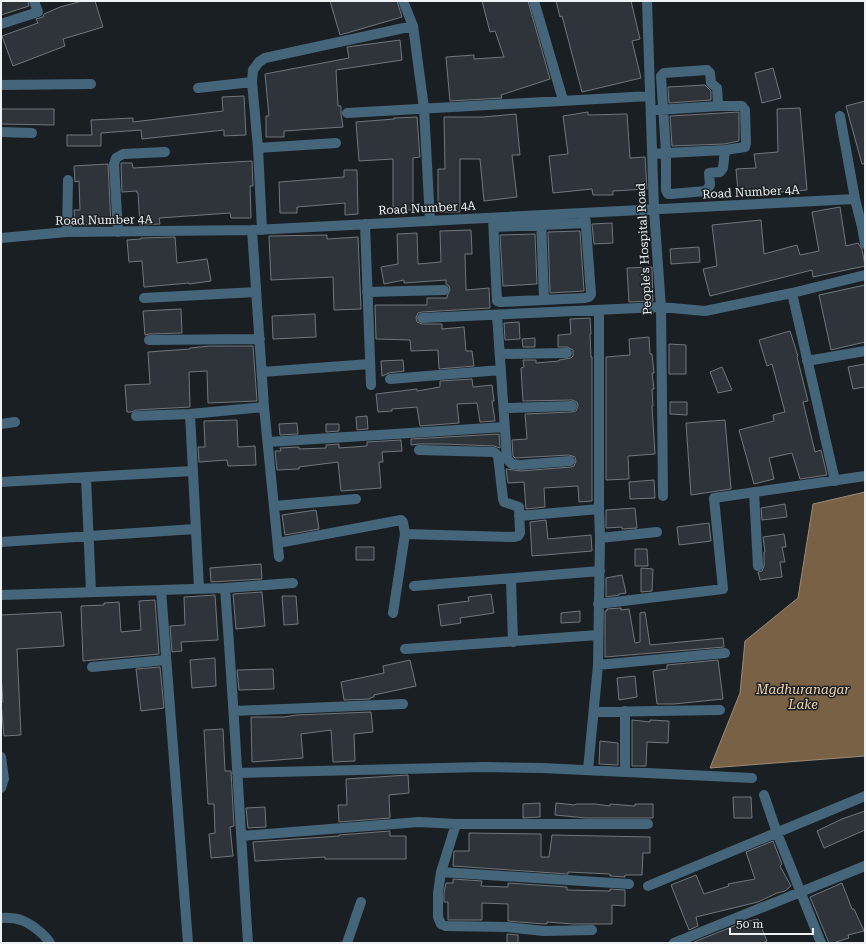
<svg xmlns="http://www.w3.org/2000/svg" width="866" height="944" font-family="'Roboto Serif',serif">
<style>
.water{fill:#796145;stroke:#9c8c7a}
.building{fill:#2e3439;stroke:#70777c}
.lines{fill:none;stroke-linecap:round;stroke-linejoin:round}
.minor{stroke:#45667a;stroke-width:10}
.labels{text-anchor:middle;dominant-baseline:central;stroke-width:3;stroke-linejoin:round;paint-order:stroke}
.street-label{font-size:12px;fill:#eef2f4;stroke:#1a1f23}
.water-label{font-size:13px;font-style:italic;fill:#fddab2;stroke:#1a1f23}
</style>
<rect width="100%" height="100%" fill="#1a1f23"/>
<path class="water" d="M865,492V756L710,768L740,693L745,641L798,598L813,504Z"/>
<path class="building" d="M1,1H28L29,6L1,15Z
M82,1H95L103,27L63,39L65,46L13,66L2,36L38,23L36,19L43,17L44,14L60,7Z
M330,1H397L402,17L340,35Z
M482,1H528L550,79L501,95L502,98L450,101L446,57L474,55V59L504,57L495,31L490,32Z
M556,1H631L640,39L632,41L641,78L582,92L562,16L560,17Z
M400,40L402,60L336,70L338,106H341V114L343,127L284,131V137H266V116H269L265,74L349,58L347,47Z
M773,68L781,98L762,103L755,73Z
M705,85L711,91V100L669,103L668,87Z
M244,96L246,135L224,136V130L142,139L141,130L101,133V146H67V135H92L91,120L133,118V122L223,111L222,97Z
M865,101V164H862L846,106Z
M800,108L807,190L781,192V187L754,190V191L738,192L736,169L756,168L754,154L778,152L777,109Z
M1,109H54V125L1,124Z
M588,112V115L627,114L630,158L645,157L647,189L613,191V195H593L592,189L553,193L549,156L568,154L563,116Z
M739,112V141L724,144L672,146L670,116Z
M516,114L520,155H512L517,197L484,201L480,159H460V212H438V169H445L444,117H483Z
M417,117L420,157L413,158V210H393V159L359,161L356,122L394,119V118Z
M252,161L253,186H250L251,218H231L230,213L159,218L160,224L140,225L138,193H137V191L122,192L121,163H132L133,168Z
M108,164L111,224L75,225L74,210H80L79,181L75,182L74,166Z
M344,170H357L358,214L345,215V203L297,207V213H280L279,182L344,177Z
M840,207L846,246L858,243L862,249L865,266L813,277L812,270L710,296L703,269L717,266L712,225L761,220L764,254L797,245L800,255L819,251L812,212Z
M612,223L613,243L594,244L592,224Z
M471,230L472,254H465L466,290L489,288L490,308L422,312L418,313L416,318L417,322L422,324H442V329L464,327L466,351H472L474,366L439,369L438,350L411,351L410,340L376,339L375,305H427V298H447V296L450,290L449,286L446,284V280L404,283V280L384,284L381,267L398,264L397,234L417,233L418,264L441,262L440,231Z
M580,231L584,291L550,293L548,232Z
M535,234L537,284L503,286L500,235Z
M327,235V239L358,237L361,309L334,310L333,277L271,280L269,236Z
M175,237L177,263L207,259L211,281L189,284V283L144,287L142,261L129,262L127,240L141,239V238Z
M699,247L700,262L671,264L670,249Z
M652,267L653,301L629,302L627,268Z
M865,285V342L831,350L819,295Z
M181,309L182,333L149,334L145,335L143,311Z
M315,314L316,337L273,339L272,316Z
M590,318L591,334H590L591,357H592V501L579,502L578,486L544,488L545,507L526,509L524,482L508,483L506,469L521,471L571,467L574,466L576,461L575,457L569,455L515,458L513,456L512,440L527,439L525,414L572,412L576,411L578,406L577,402L572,400L523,401L521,368L524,367L523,360H536V363L559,361V360L571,358L573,356V350L567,347H558V335L571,334L570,319Z
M519,322L520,339L505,340L504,323Z
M790,331L798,356L797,357L808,401L803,402L815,452L821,450L827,475L800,479L792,453L769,458L774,479L754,484L739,430L774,421L773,415L785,412L772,364L767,366L759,340Z
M649,337L650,354H652L654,373H652L654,389H652L653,406H652L655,454L628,456L629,479L606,480V357L630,355L629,339Z
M535,338V347H523L522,339Z
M669,344L686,345V374H669Z
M210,346H253L257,401L208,403L207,371L189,372L190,407L136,410L131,412H127L125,385L150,384L148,352L190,349V348Z
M403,360L404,371L389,373L382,376L381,361Z
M865,364V387L853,389L848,367Z
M722,367L732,390L718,393L710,372Z
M472,379L473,387L492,385L494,401H492L495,421L480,422L477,403L457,404L459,423L420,426L417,407L392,409V411L378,412L376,394L417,389V391L440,387V381Z
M670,402H687V415L670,414Z
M367,416L368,429L357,430L356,417Z
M237,420L238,447L255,446L256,465L228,466L227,460L199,462L198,447H205L204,421Z
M725,420L731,489L691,495L686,423Z
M297,423L298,434L280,435L279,424Z
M326,424H339V431L326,432Z
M499,434L500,448L494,446L444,444H419L411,445V439Z
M401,440L402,451L382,452L383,462H379L381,488L341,491L338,462L299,467V469L277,470L275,451H281L280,448L299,447V449L326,448V445L339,444V448L367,446V442Z
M654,480L655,498L630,499L629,482Z
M785,504L787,517L762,520L761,508Z
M635,508L637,528L622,529V527L606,528V510Z
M316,510L319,529L285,535L282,515Z
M546,520L548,539L591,535L592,551L532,556L530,522Z
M709,523L711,541L679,545L677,527Z
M784,534L786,547H782L785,562H780L782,577L760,580L758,572L762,571L764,566V552H765L763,537Z
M356,547H374V560H356Z
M635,549H647L648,566H635Z
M261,564L262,579L211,582L210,568Z
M641,568L653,569L652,591L641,592Z
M622,575L626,593L619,594V595L606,597V578Z
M262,592L265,626L236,629L233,594Z
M491,594L494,613L460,618L461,623L441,626L438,605L469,601L468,597Z
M215,595L218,640L181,642L182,651L172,652L170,626L185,625L184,597Z
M282,596H296L298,624L284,625Z
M155,600L159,654L83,661L81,606L104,605V603L119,602L121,632L141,630L139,601Z
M621,608V610L629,609L635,643L640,642V613L645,612L650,645L723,638L724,647L605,657V611H607V609Z
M580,611V622L561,623V613Z
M61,612L64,646L17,649L21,735L4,736L1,702H3L1,674V615Z
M215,658L216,686L192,688L190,660Z
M410,660L416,686L374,695V697L370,698V699L344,700L341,682L384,673L383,666Z
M718,660L723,699L674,704H657L653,671L667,669V665Z
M160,667L164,708L141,711L136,669Z
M273,669L274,689L239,690L237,670Z
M635,676L637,697L619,700L617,678Z
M371,712L373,732L354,734L355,761L333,762L331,730L301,734L303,758L252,762L251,717H284L297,715Z
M632,720L650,722V720L669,721L668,743L647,742L646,766H632Z
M223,729L225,771H231L234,826L230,827L233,856L211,858L209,834L215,833L214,804H208L204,730Z
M600,741L618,743V765L599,764Z
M408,775L409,793L389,795L390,818L339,822L338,805H347L346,779Z
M733,797H751L752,818H734Z
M540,803V817L523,818V804Z
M556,803L575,805L576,804H595L610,806V804L635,806V804H653V818H586L555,815Z
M265,807L266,827L248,828L246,808Z
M865,811V830L824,848L817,831L842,819Z
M390,831V836H406V859H325V857L255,861L253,842L339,836V835Z
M469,833L541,834V857H549L552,835L650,837V853H643L642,875H625V877L610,876V874L568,872V874L453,866L454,851H469Z
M773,841L782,864L780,866L791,886L785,891L777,893L758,902L696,917L698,926L689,930L671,885L696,875L704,894L729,886L728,884L755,879L746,852Z
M453,879L482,881L481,886L508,887V883L567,887V890L610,891V889L625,890V906L612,905V924H573L547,922V924H544L508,921V904L482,903V920H448V902H444V893L446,883H453Z
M842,883L852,909H854L864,931L848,935L849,938L833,943H829L810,897Z
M758,919L767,941L763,943H695L694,942L744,922Z
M507,934L518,935V943H507Z"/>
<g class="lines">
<path class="minor" d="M403,1L413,26L424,108L430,221
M534,1L563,100
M647,1L654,210L661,307L663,496
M1,24L38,12L34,1
M1,85L91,84
M198,88L252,82
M657,110L720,106
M347,113L650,96
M840,116L855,199L862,227L865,244
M1,132L32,133
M258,148L336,143
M652,154L666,153V190L668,194H671L706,191L710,185L709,173L720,172L723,168L725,150L745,147L746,143L745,110L742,106H720L718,104L717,88L711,83L710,73L707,70L664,73L661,76L666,153L725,150
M493,218L497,301L500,302L585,298L589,297L591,294L585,213
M541,218L544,300
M365,224L371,385
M494,227L586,223
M252,230L264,407L279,557
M262,230L258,148L252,82L253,70L259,62L265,58L413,26
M67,232L68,180
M118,232L114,164L116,158L123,154L165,152
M1,238L67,232L252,230L855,199
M367,292L444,290
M792,293L835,481
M144,298L256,292
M497,315L507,459L512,464L520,465L570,461
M422,318L661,307L705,311L792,293L865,275
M149,340L260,339
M500,354L567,353
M807,361L865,351
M262,372L370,364
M390,379L501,370
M504,408L572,406
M190,414L199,588
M136,416L190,414L264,407
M1,424L15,422
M268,442L505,427
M86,477L91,592
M1,482L192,471
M754,492L758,566
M274,506L356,499
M519,516L599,509
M405,534L513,537L518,536L520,533L519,507L504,502L503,499L498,456L494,452L419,450
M600,538L657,532
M1,542L195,529
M278,543L401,520L403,522L405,534L393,613
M511,579L513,642
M414,586L600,571
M225,588C234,706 240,825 248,943
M161,590L188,943
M1,595L225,588L293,583
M598,604L723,589L714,498L865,476
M405,649L598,635
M598,665L725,653
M92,667L166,660
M234,711L403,704
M594,712L720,710
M1,757L4,779L1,788
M588,770L598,665L600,538L599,509V310
M625,772V711
M237,773L484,767L542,768L752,778
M764,795L777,833L821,943
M456,824L441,872L438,893V917L441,924L446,926L507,927L544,931L592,930
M241,836L419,822L456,824H648
M441,872L629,884
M648,886L865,796
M1,918C18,917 27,921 39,931C44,935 47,938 50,943
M347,943L361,902
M674,943L865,866"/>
</g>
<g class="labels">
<g class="street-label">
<text transform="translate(751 192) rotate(-3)">Road Number 4A</text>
<text transform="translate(427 208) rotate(-3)">Road Number 4A</text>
<text transform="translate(104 220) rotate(-1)">Road Number 4A</text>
<text transform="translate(644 249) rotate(-93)">People's Hospital Road</text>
</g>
<g class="water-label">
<text x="803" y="689">Madhuranagar<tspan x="803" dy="15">Lake</tspan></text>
</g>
</g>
<rect width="866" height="944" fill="none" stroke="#eef2f4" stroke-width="4"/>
<path d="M730 928v6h83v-6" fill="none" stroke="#eef2f4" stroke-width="2"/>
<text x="736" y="928" font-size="12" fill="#eef2f4" stroke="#1a1f23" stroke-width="3" paint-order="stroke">50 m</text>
</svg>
